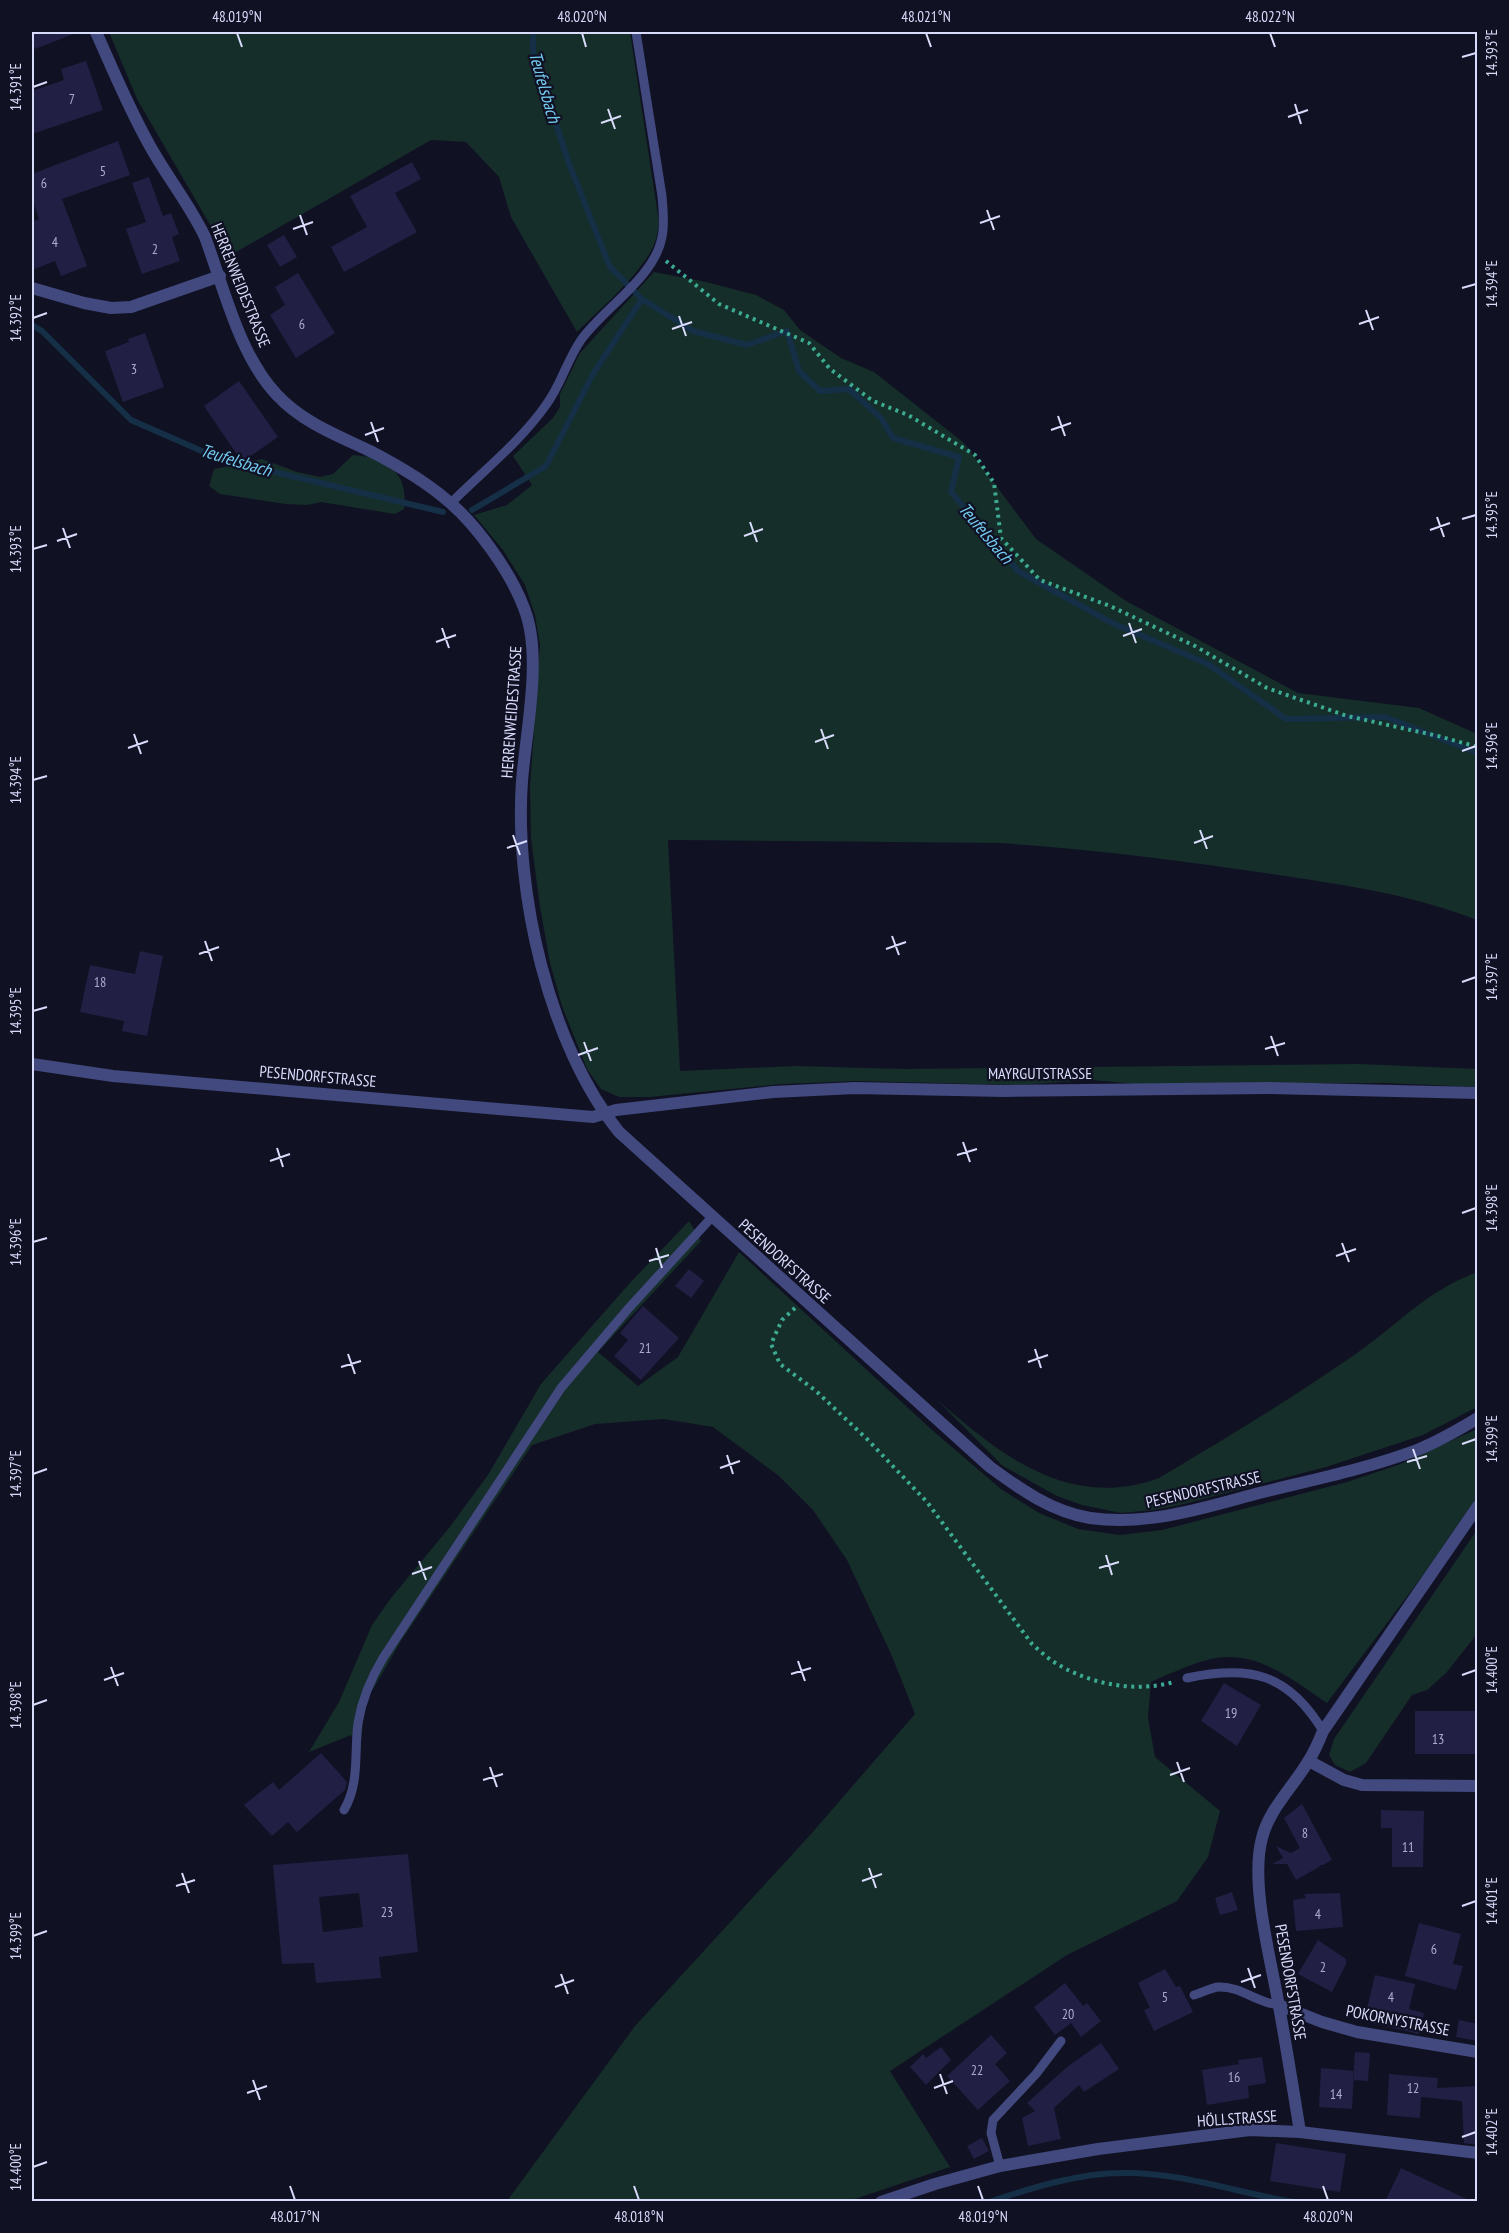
<svg xmlns="http://www.w3.org/2000/svg" width="1509" height="2233" font-family="'PT Sans Narrow',sans-serif">
<style>
.green{fill:#152e29}
.lines{fill:none;stroke-linecap:round;stroke-linejoin:round}
.stream{stroke:#142f46;stroke-width:6}
.building{fill:#211f43;fill-rule:evenodd}
.path{stroke:#3cab92;stroke-width:4;stroke-dasharray:3 4.5;stroke-linecap:butt}
.service{stroke:#41497e;stroke-width:9}
.minor{stroke:#41497e;stroke-width:12}
.tertiary{stroke:#41497e;stroke-width:12}
.ticks{fill:none;stroke:#d9dbfb;stroke-width:2}
.labels{text-anchor:middle;dominant-baseline:central;stroke-width:4.5;stroke-linejoin:round;paint-order:stroke}
.number-label{font-size:14px;fill:#abaccd}
.street-label{font-size:16px;fill:#d9dbfb;stroke:#111124}
.water-label{font-size:18px;font-style:italic;fill:#72cbf0;stroke:#111124}
.neatline{fill:none;stroke:#d9dbfb;stroke-width:2}
.ticks-label{font-size:15px;text-anchor:middle;fill:#d9dbfb}
</style>
<rect width="100%" height="100%" fill="#111124"/>
<path class="green" d="M109,32H630L659,222C658,229 657,238 654,245C640,275 601,308 577,332L511,217L499,177L466,142L431,140L224,259L209,223L137,99Z
M654,272L706,282L756,295L784,310L800,330L841,358L874,372L964,443L1036,539L1126,601L1298,693L1419,708L1477,734V920C1417,896 1350,886 1286,876C1191,862 1095,849 999,843L668,840L680,1071L795,1066L905,1069L1359,1064L1477,1069V1087L1386,1083L1135,1084L1093,1080L1016,1085L858,1081L782,1084L650,1097H619L601,1089L587,1069L562,1006L550,963L540,907L531,839L530,787L540,645L535,615L525,585L503,550L474,515L507,505L532,485L513,456L553,418L560,407V394L580,353Z
M353,455C386,457 409,472 404,509L395,514L321,502L307,505L286,504L220,494L209,486L214,469L262,459L297,472L320,477L333,474Z
M689,1221L701,1241L598,1352L638,1386L678,1357L739,1252L932,1430L1001,1489L1039,1513L1078,1529L1120,1535L1162,1530L1347,1482L1398,1465L1477,1429V1497L1423,1575L1327,1703C1297,1683 1265,1656 1227,1657C1204,1657 1172,1673 1151,1682L1148,1718L1155,1757L1220,1811L1208,1857L1177,1901L1067,1955L890,2071L950,2167L849,2201H507L635,2026L811,1834L915,1714L892,1656L847,1560L813,1510L779,1476L713,1427L664,1419L595,1424L532,1445L401,1641L369,1696L364,1713L360,1751L351,1735L309,1752L339,1702L372,1625L391,1598L449,1528L488,1475L541,1384L629,1284Z
M1477,1272V1407L1423,1435L1326,1467L1180,1505L1153,1510L1121,1513L1082,1505L1057,1496L1003,1466L935,1398C1000,1455 1069,1511 1159,1478C1226,1438 1293,1398 1357,1353C1400,1323 1425,1292 1477,1272Z
M1477,1530V1634L1446,1673L1427,1690L1412,1695L1366,1763L1350,1772L1335,1765L1329,1755L1334,1739Z"/>
<g class="lines">
<path class="stream" d="M533,32V52L568,161L610,267L642,299L693,331L747,345L787,331L799,371L820,391L849,389L881,418L893,438L959,457L951,492L1018,571L1112,623L1208,664L1286,719L1385,717L1478,753
M32,325L42,331L131,420L220,459L443,512
M472,510L546,466L593,374L642,299
M989,2202C1031,2188 1078,2173 1123,2173C1181,2172 1237,2193 1294,2202"/>
</g>
<path class="building" d="M32,32H76V33L35,49L32,41Z
M86,61L103,110L32,134V91L64,80L61,69Z
M118,141L130,175L62,199L87,266L61,276L55,261L32,270V222L39,219L32,198V174Z
M412,162L421,179L395,193L417,232L344,272L331,247L367,227L350,196Z
M149,177L163,216L171,213L179,234L172,237L180,261L142,274L126,229L146,222L132,183Z
M284,235L297,257L280,267L267,245Z
M298,273L335,333L296,358L270,315L285,305L275,287Z
M145,333L164,387L123,402L105,351L129,342L128,339Z
M239,381L278,437L242,462L204,406Z
M140,951L163,956L147,1036L122,1031L124,1021L80,1012L90,965L135,974Z
M689,1269L704,1281L691,1298L675,1286Z
M643,1306L679,1338L641,1380L614,1356L628,1340L620,1333Z
M1224,1683L1261,1705L1237,1746L1201,1721Z
M1415,1711H1478V1754H1415Z
M321,1753L347,1782L345,1790L297,1832L288,1822L272,1836L244,1805L273,1782L279,1790Z
M1302,1804L1332,1860L1323,1865H1317L1321,1866L1296,1880L1287,1864H1272L1283,1858L1276,1846L1291,1853L1300,1848L1284,1818Z
M1381,1810L1424,1811L1423,1867H1392V1828H1381Z
M408,1854L418,1952L379,1957L381,1978L316,1983L314,1963L282,1964L273,1865ZM359,1893L363,1927L323,1932L319,1897Z
M1232,1892L1238,1910L1220,1915L1215,1898Z
M1340,1893L1343,1927L1296,1931L1293,1900L1306,1898L1304,1894Z
M1419,1923L1461,1934L1453,1964L1463,1966L1456,1990L1405,1976Z
M1318,1940L1346,1959V1964L1332,1992L1298,1974Z
M1165,1969L1176,1987L1180,1986L1193,2012L1154,2031L1144,2010L1150,2008L1138,1983Z
M1375,1975L1415,1984L1409,2009L1424,2013L1419,2034L1364,2021Z
M1065,1983L1083,2006L1087,2003L1101,2021L1081,2037L1071,2023L1055,2035L1034,2007Z
M1459,2020L1478,2024V2041L1456,2037Z
M991,2035L1007,2053L995,2064L1010,2081L978,2110L947,2076Z
M1101,2043L1119,2069L1084,2092L1079,2085L1054,2108L1061,2139L1028,2146L1022,2118L1035,2111L1027,2103L1067,2067Z
M941,2047L951,2060L926,2085L910,2067L923,2054L926,2058Z
M1355,2052L1370,2053L1368,2081L1353,2080Z
M1262,2057L1266,2083L1248,2086L1249,2098L1207,2105L1202,2070L1239,2064L1238,2060Z
M1321,2068L1354,2071L1352,2109L1319,2107Z
M1389,2074L1438,2078L1437,2088L1478,2086V2145L1464,2143L1462,2101L1421,2097L1420,2118L1387,2115Z
M982,2138L989,2151L974,2159L967,2146Z
M1276,2143L1346,2154L1340,2192L1270,2181Z
M1401,2168L1473,2202H1385Z"/>
<g class="lines">
<path class="path" d="M666,261L719,304L809,343L830,369L873,401L908,415L975,455L994,483L1001,538L1040,580L1110,606L1195,646L1267,688L1347,716L1438,736L1478,747
M795,1308L782,1320L771,1344L780,1364L816,1391L868,1440L927,1502L1032,1644C1039,1650 1046,1657 1054,1662C1088,1684 1135,1693 1174,1682"/>
<path class="service" d="M451,503C483,471 520,442 546,405C561,385 567,360 581,340C604,308 655,277 662,237C665,223 663,209 662,196L636,32
M1187,1678C1250,1665 1288,1673 1323,1731
M344,1810C360,1783 354,1752 358,1723C362,1699 371,1678 383,1658L561,1388L628,1309L712,1217
M1194,1995C1201,1993 1210,1988 1218,1987C1241,1986 1257,2003 1279,2005
M1000,2166L991,2133L993,2120L1036,2074L1061,2041"/>
<path class="minor" d="M96,32C113,70 129,109 150,146C167,177 190,205 205,237C224,288 239,355 277,395C303,423 339,436 372,452C399,466 425,481 448,501C477,525 511,573 524,608C543,655 526,730 522,781C514,891 549,1046 619,1132L990,1467C1020,1489 1052,1512 1090,1518C1149,1526 1203,1508 1259,1493C1312,1480 1366,1469 1417,1450C1438,1442 1458,1430 1478,1418
M32,288L84,303L111,308L131,307L220,276
M32,1064L113,1076L593,1117L616,1110L773,1092L855,1088L1005,1091L1268,1088L1478,1093
M1309,1761L1344,1780L1362,1785L1478,1786
M1279,2005L1322,2022L1357,2032L1478,2052
M1300,2132C1293,2088 1286,2044 1278,2001C1270,1956 1250,1882 1262,1838C1269,1809 1294,1786 1309,1760C1315,1751 1319,1741 1323,1731L1478,1506"/>
<path class="tertiary" d="M881,2202L935,2184L1000,2166L1040,2159L1098,2149L1250,2130L1300,2132L1478,2153"/>
</g>
<path class="ticks" d="M237,33L242,47M582,33L586,47M926,33L931,47M1270,33L1275,47M1462,57L1476,53M33,87L47,82M1295,104L1301,124M608,109L615,129M1288,117L1308,110M601,123L621,116M987,210L994,230M300,215L307,235M980,223L1000,216M293,229L313,222M1462,288L1476,284M1366,310L1373,330M679,316L686,336M33,318L47,313M1359,324L1379,317M672,329L692,322M1058,416L1065,436M371,422L378,442M1051,430L1071,423M365,435L384,428M1437,517L1444,537M1462,519L1476,515M750,522L757,542M63,528L70,548M1430,530L1450,523M744,536L763,529M57,541L77,534M33,549L47,545M1129,623L1136,643M442,628L449,648M1123,636L1142,629M436,642L456,635M821,729L828,749M134,734L141,754M815,742L834,735M128,748L148,741M1462,751L1476,746M33,780L47,776M1200,830L1207,849M513,835L520,855M1194,843L1213,836M507,848L527,841M892,936L899,955M205,941L212,961M886,949L906,942M199,954L219,947M1462,982L1476,977M33,1011L47,1007M1271,1036L1278,1056M584,1042L591,1061M1265,1049L1285,1043M578,1055L598,1048M963,1142L970,1162M277,1148L283,1167M957,1155L977,1149M270,1161L290,1154M1462,1213L1476,1208M33,1242L47,1238M1342,1243L1349,1262M656,1248L662,1268M1336,1256L1356,1249M649,1261L669,1255M1035,1349L1041,1368M348,1354L355,1374M1028,1362L1048,1355M341,1367L361,1361M1462,1444L1476,1439M1413,1449L1420,1469M727,1455L733,1474M1407,1462L1427,1456M720,1468L740,1461M33,1474L47,1469M1106,1555L1112,1575M419,1561L426,1580M1099,1568L1119,1562M412,1574L432,1567M798,1661L805,1681M111,1667L118,1686M791,1674L811,1668M1462,1675L1476,1670M104,1680L124,1673M33,1705L47,1700M1177,1762L1184,1782M490,1767L497,1787M1170,1775L1190,1768M483,1780L503,1774M869,1868L876,1888M182,1873L189,1893M862,1881L882,1874M176,1886L195,1880M1462,1906L1476,1901M33,1936L47,1931M1248,1968L1255,1988M561,1974L568,1994M1241,1982L1261,1975M555,1987L574,1980M940,2074L947,2094M253,2080L260,2100M934,2088L953,2081M247,2093L267,2086M1462,2137L1476,2132M33,2167L47,2162M290,2186L295,2200M634,2186L639,2200M978,2186L983,2200M1323,2186L1328,2200"/>
<g class="labels">
<g class="number-label">
<text x="72" y="99">7</text>
<text x="103" y="171">5</text>
<text x="44" y="183">6</text>
<text x="55" y="242">4</text>
<text x="155" y="249">2</text>
<text x="302" y="324">6</text>
<text x="134" y="369">3</text>
<text x="100" y="982">18</text>
<text x="645" y="1348">21</text>
<text x="1231" y="1713">19</text>
<text x="1438" y="1739">13</text>
<text x="1305" y="1833">8</text>
<text x="1408" y="1847">11</text>
<text x="387" y="1912">23</text>
<text x="1318" y="1914">4</text>
<text x="1434" y="1949">6</text>
<text x="1323" y="1967">2</text>
<text x="1165" y="1997">5</text>
<text x="1391" y="1997">4</text>
<text x="1068" y="2014">20</text>
<text x="977" y="2070">22</text>
<text x="1234" y="2077">16</text>
<text x="1413" y="2088">12</text>
<text x="1336" y="2094">14</text>
</g>
<g class="street-label">
<text transform="translate(241 285) rotate(68)">HERRENWEIDESTRASSE</text>
<text transform="translate(511 712) rotate(-86)">HERRENWEIDESTRASSE</text>
<text x="1040" y="1073">MAYRGUTSTRASSE</text>
<text transform="translate(318 1076) rotate(5)">PESENDORFSTRASSE</text>
<text transform="translate(785 1261) rotate(42)">PESENDORFSTRASSE</text>
<text transform="translate(1203 1489) rotate(-13)">PESENDORFSTRASSE</text>
<text transform="translate(1291 1982) rotate(80)">PESENDORFSTRASSE</text>
<text transform="translate(1398 2020) rotate(11)">POKORNYSTRASSE</text>
<text transform="translate(1237 2118) rotate(-4)">HÖLLSTRASSE</text>
</g>
<g class="water-label">
<text transform="translate(545 87) rotate(74)">Teufelsbach</text>
<text transform="translate(236 460) rotate(17)">Teufelsbach</text>
<text transform="translate(986 533) rotate(50)">Teufelsbach</text>
</g>
</g>
<rect width="1509" height="2233" fill="none" stroke="#111124" stroke-width="66"/>
<rect x="33" y="33" width="1443" height="2167" class="neatline"/>
<g class="ticks-label">
<text x="237" y="22">48.019°N</text>
<text x="582" y="22">48.020°N</text>
<text x="926" y="22">48.021°N</text>
<text x="1270" y="22">48.022°N</text>
<text transform="translate(1492 53) rotate(-90)" y="5">14.393°E</text>
<text transform="translate(16 87) rotate(-90)" y="5">14.391°E</text>
<text transform="translate(1492 284) rotate(-90)" y="5">14.394°E</text>
<text transform="translate(16 318) rotate(-90)" y="5">14.392°E</text>
<text transform="translate(1492 515) rotate(-90)" y="5">14.395°E</text>
<text transform="translate(16 549) rotate(-90)" y="5">14.393°E</text>
<text transform="translate(1492 746) rotate(-90)" y="5">14.396°E</text>
<text transform="translate(16 780) rotate(-90)" y="5">14.394°E</text>
<text transform="translate(1492 977) rotate(-90)" y="5">14.397°E</text>
<text transform="translate(16 1011) rotate(-90)" y="5">14.395°E</text>
<text transform="translate(1492 1208) rotate(-90)" y="5">14.398°E</text>
<text transform="translate(16 1242) rotate(-90)" y="5">14.396°E</text>
<text transform="translate(1492 1439) rotate(-90)" y="5">14.399°E</text>
<text transform="translate(16 1474) rotate(-90)" y="5">14.397°E</text>
<text transform="translate(1492 1670) rotate(-90)" y="5">14.400°E</text>
<text transform="translate(16 1705) rotate(-90)" y="5">14.398°E</text>
<text transform="translate(1492 1901) rotate(-90)" y="5">14.401°E</text>
<text transform="translate(16 1936) rotate(-90)" y="5">14.399°E</text>
<text transform="translate(1492 2132) rotate(-90)" y="5">14.402°E</text>
<text transform="translate(16 2167) rotate(-90)" y="5">14.400°E</text>
<text x="295" y="2222">48.017°N</text>
<text x="639" y="2222">48.018°N</text>
<text x="983" y="2222">48.019°N</text>
<text x="1328" y="2222">48.020°N</text>
</g>
</svg>
